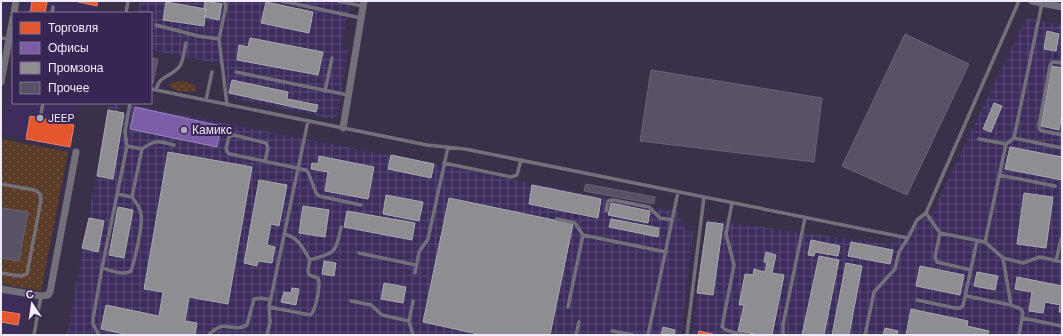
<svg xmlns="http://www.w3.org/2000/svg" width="1063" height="336" font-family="'DM Sans',sans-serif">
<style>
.built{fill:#3d2d5d}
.industrial{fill:url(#industrial-grid)}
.grass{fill:url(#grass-dots)}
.shops{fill:#e4572e;stroke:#e7836c}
.offices{fill:#7b5ea7;stroke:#9e88c0}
.industry{fill:#8d8d92;stroke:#aaa9b2}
.building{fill:#595267;stroke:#6a6378}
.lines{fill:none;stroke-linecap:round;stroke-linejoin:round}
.lane{stroke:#74707b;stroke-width:3.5}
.street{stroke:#74707b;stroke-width:7}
.poi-dot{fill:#b0a9be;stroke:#372654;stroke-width:1.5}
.labels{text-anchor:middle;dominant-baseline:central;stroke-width:4;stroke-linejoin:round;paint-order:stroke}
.poi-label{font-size:12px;fill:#efeafc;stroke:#372654;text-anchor:start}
</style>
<defs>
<pattern id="industrial-grid" width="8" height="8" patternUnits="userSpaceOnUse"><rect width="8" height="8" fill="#3d2d5d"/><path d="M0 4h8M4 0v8" fill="none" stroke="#594c75"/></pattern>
<pattern id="grass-dots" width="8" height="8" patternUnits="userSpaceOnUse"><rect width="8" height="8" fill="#5b3c28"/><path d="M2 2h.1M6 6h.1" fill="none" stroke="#735848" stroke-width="1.8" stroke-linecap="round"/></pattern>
</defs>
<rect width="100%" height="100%" fill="#3a304a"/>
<path class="built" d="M1,1H9L1,34Z
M26,1H98L96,13H24Z
M13,70V103H78L70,148L1,134Z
M1,292L28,297L20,335H1Z"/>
<path class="industrial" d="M140,1H340V3L349,5L341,48L348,50L337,116L333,119L228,97L225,65L151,50V13H138Z
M1026,18L1062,25V335H692L707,220L889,244L932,213Z
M109,103H120L118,113L128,114L132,105L678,212L685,229L693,231L681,335H67Z"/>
<path class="grass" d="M183,81L195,85L196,90C189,94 175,91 169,86L171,83Z
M1,139L68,152L41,291L1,284Z"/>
<path class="shops" d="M32,1L47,2L45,13H30Z
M74,1H98L97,6Z
M30,116L74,125L70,147L26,139Z
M1,311L20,314L18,325L1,322Z
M699,331L717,335H698Z"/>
<path class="offices" d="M135,107L221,126L217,147L130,129Z"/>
<path class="industry" d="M205,1L222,4L219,20L205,17L206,9L204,8Z
M166,2L206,9L204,26L163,20Z
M266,2L313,12L309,33L261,23Z
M1047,31L1059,34L1056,51L1044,49Z
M250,38L323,52L318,75L237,60L239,45L248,47Z
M1052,66L1062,68V114L1059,130L1041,126Z
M232,80L288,92L287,99L318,105L316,112L229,93Z
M994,103L1002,106L991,132L983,129Z
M108,110L124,113L113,179L97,176Z
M1010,147L1062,157V180L1005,169Z
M168,152L252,167L228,304L189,297L185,321L197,323L195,335H129L101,329L106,305L159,316L163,292L144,289Z
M391,155L434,164L431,178L388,169Z
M319,156L374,167L368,199L325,191L328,172L311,169L312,163L318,164Z
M259,180L287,185L279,226L271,224L267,245L275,247L272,263L258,261L257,266L244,263Z
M532,185L601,199L598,218L529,204Z
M1024,193L1053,197L1046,248L1017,244Z
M386,195L423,202L419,221L383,214Z
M449,198L573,224L550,335H482L423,322Z
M611,203L650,211L648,223L608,215Z
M303,206L329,210L325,237L299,233Z
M118,207L133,210L124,258L109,255Z
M347,211L415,223L412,240L344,227Z
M89,218L104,221L98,252L82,248Z
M611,219L659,228L658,237L609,227Z
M707,222L723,224L713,295L697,293Z
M811,240L840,246L838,256L815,252L814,256L808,255Z
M851,242L893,250L890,264L848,256Z
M766,252L776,255L772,273L784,275L772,335H759L738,331L744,305H739L745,274L753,275L754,269L765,272L767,262H764Z
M819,256L839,260L824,335H802Z
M324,261L336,263L334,276L322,274Z
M846,263L862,266L849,335H832Z
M920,266L964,275L960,295L916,286Z
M977,272L998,276L995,290L974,286Z
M1017,277L1062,286V312H1059L1060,305L1045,302L1043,313L1029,311L1032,292L1015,289Z
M384,283L406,287L403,303L381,299Z
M292,288L299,289L296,305L281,302L284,292L291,293Z
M911,309L968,321L967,326L989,331L988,335H906Z
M663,327L675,330L674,335H661Z
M885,328L898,331L897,335H883Z"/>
<path class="building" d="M905,34L969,64L907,195L842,166Z
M151,58L158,59L153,83H151Z
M651,70L822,98L814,162L640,141Z
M586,184L655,197L654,204L584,191Z
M1,208L28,212L19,261L1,258Z"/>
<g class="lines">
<path class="lane" d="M282,1L361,18
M338,1L363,6
M52,13L53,7
M126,13L128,1
M156,25L198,36L219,39L227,105
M1,38L9,39
M219,39L226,6L224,1
M1062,63L1052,62L1050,66L1039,125L1040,130L1043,131L1062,135
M236,72L348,95
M151,89L427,145L465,149L908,238L917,220L926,213L1019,1
M156,90C159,75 171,77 179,67C184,62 184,49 186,43
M325,91L332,58
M206,100L212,72
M41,114L43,103
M1014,138L1062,148
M979,139L1006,144
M127,146L142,149C156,139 158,141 174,145
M265,161L268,148L266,143L234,135L229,137L226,148L227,152L230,154L306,170L308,172L316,193L319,196L361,205
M444,163L511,177L517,175L521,160
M999,175L1055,186
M1,184L34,190C39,192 41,194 41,200L27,274L20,276L1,273
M117,194L132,197L142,149
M732,203L726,234L734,265L722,327C727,333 740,333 747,335
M606,211L608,201L613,200L649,207L660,218L672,220
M926,213L940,233L985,242L1003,258L1011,305L1021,309L1023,313L1022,318L1019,335
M557,219L575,223L583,235
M940,233L935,257L937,262L971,270
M985,242L1006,144L1014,138L1042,3
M359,253L416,265
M1003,258L1023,263L1040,257L1062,262
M310,260C335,252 336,254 341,227
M1056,261L1061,239
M102,268C110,270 123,276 131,271C135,259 143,225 141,214C140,207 136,202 132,197
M415,273L419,252L428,239L448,147
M966,296L1011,305
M917,300L955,308H960L963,306L977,241
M351,301L371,305L382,315L409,321
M413,301L409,321L413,335
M269,307L310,315C316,311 321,284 318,278L309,275L308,270L310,260C303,249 299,237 284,234
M568,307L583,235L666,252
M1022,318L1062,326
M612,331L633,335
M34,335L41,296
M99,335L93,324V319L102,268L127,146L125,132L130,103
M209,335C225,317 231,334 247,325L254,299L261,298L271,300
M267,335L270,322L269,307L308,121
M576,335L579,322
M648,335L678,192
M687,335L704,197
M783,335V325L805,218
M865,335L874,292L895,269L899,252L908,238"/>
<path class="street" d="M1032,1L1062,7
M14,13L16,1
M1,82L13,18
M343,128L364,1
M1,289L41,296L48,295L50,292L76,152"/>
</g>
<g class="poi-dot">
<circle cx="40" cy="118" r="4"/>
<circle cx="184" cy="130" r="4"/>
</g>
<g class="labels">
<g class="poi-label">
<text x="48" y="118">JEEP</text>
<text x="192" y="130">Камикс</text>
</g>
</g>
<rect width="1063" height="336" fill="none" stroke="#efeafc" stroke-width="4"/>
<rect x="12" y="12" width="140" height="92" fill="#372654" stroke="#817497"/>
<rect x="20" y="22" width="20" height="12" fill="#e4572e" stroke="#817497"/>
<text x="48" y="32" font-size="12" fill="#efeafc">Торговля</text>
<rect x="20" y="42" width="20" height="12" fill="#7b5ea7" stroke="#817497"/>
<text x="48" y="52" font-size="12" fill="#efeafc">Офисы</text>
<rect x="20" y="62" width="20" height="12" fill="#8d8d92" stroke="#817497"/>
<text x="48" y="72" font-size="12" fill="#efeafc">Промзона</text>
<rect x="20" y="82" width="20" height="12" fill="#595267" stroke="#817497"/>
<text x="48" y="92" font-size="12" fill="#efeafc">Прочее</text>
<g transform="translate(32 304) rotate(347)" stroke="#372654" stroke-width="3" paint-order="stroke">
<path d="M0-3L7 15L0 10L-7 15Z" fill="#efeafc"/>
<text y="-6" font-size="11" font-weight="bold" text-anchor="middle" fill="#efeafc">С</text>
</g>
</svg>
